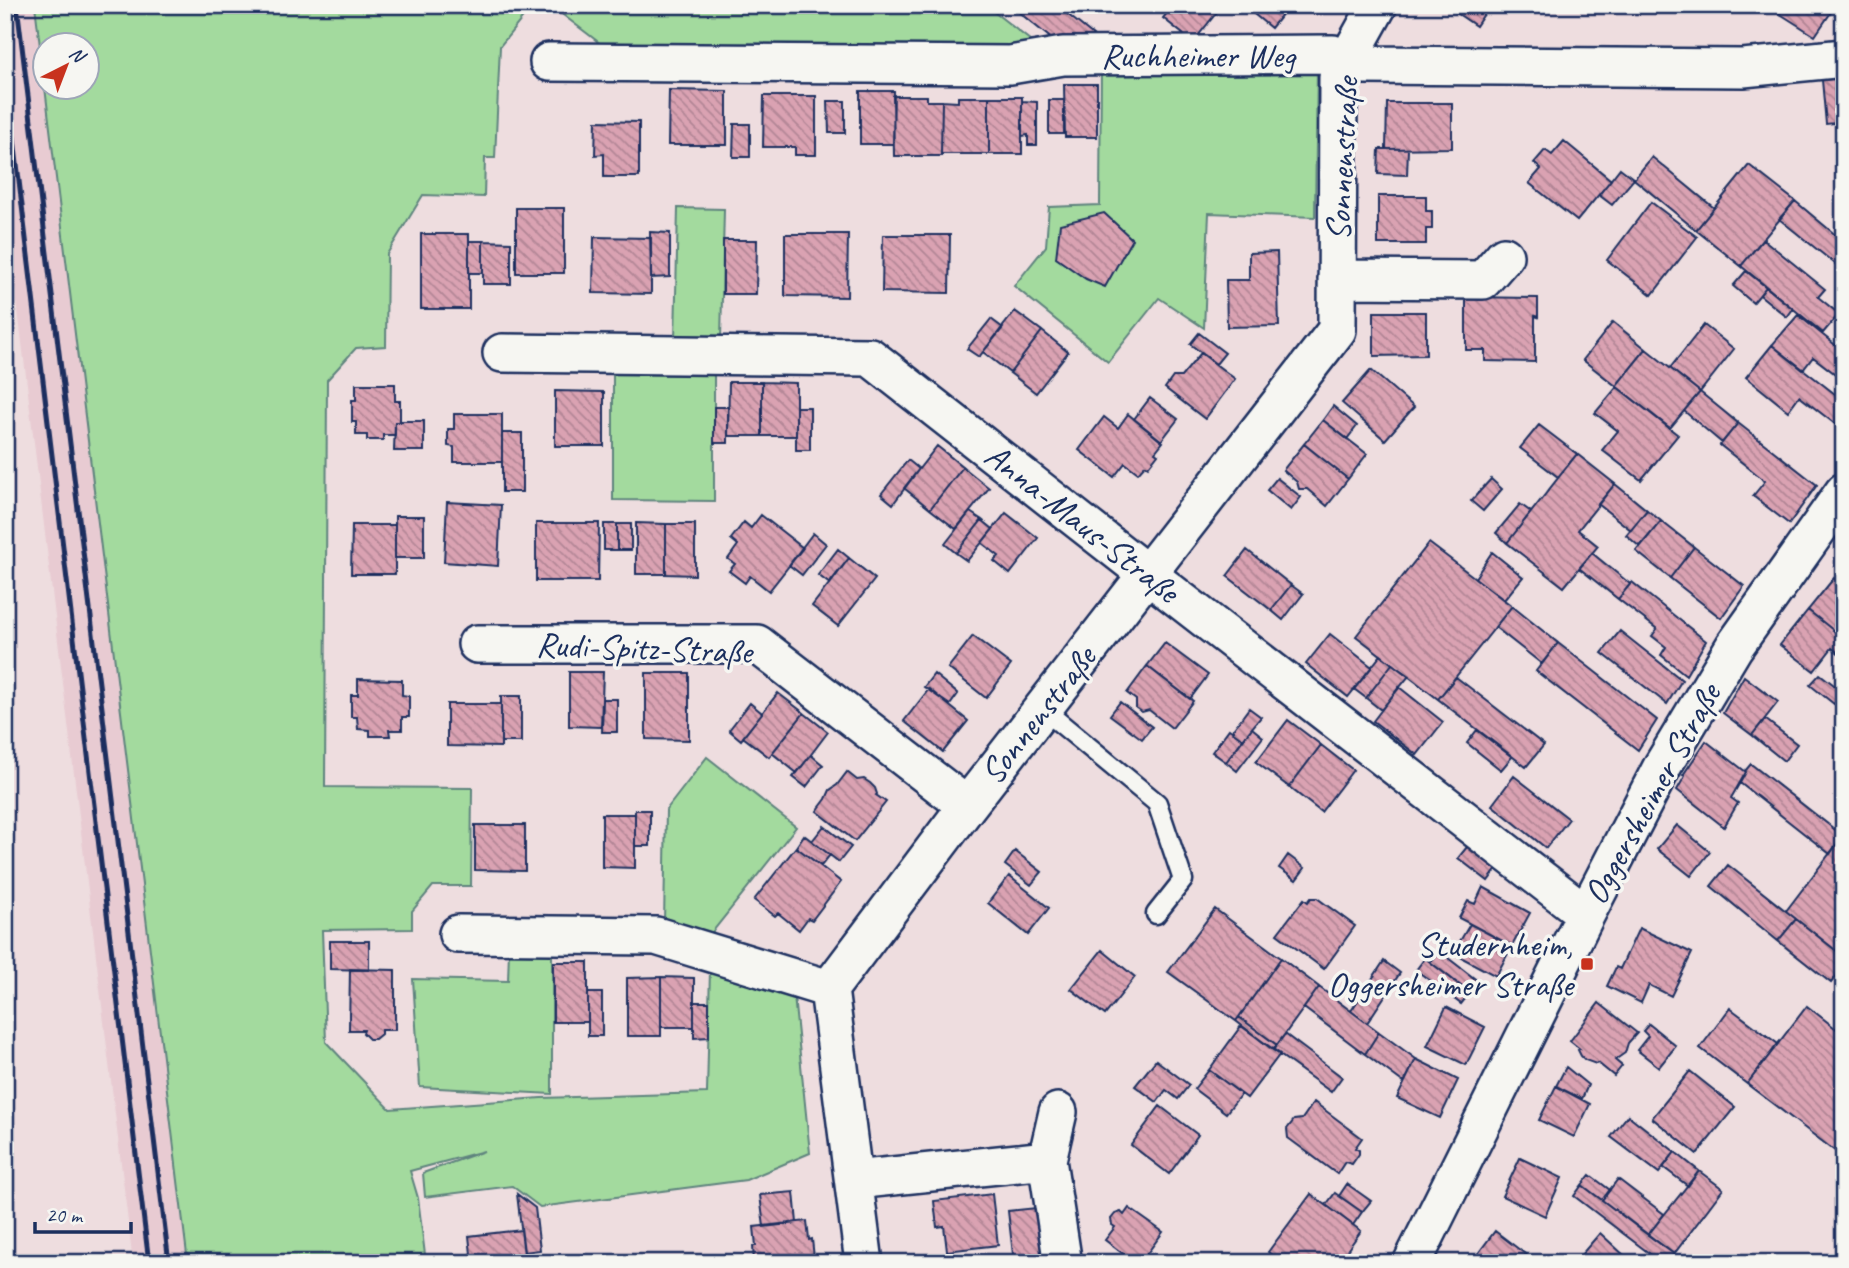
<svg xmlns="http://www.w3.org/2000/svg" width="1849" height="1268" font-family="Caveat,sans-serif">
<style>
.built{fill:#e8cbd2}
.green{fill:#a3da9e;stroke:#5f847e;stroke-width:2;fill-rule:evenodd}
.building{fill:url(#building-back-hatch);stroke:#1b2f5e;stroke-width:2}
.lines{fill:none;stroke-linecap:round;stroke-linejoin:round}
.lane-casing{stroke:#1b2f5e;stroke-width:23}
.street-casing{stroke:#1b2f5e;stroke-width:42}
.lane{stroke:#f6f6f2;stroke-width:18}
.street{stroke:#f6f6f2;stroke-width:37}
.rail{stroke:#1b2f5e;stroke-width:5}
.poi-dot{fill:#c8321e;stroke:#f6f6f2;stroke-width:2.5}
.labels{text-anchor:middle;dominant-baseline:central;stroke-width:7;stroke-linejoin:round;paint-order:stroke}
.street-label{font-size:35px;fill:#1b2f5e;stroke:#f6f6f2}
.poi-label{font-size:35px;fill:#1b2f5e;stroke:#f6f6f2;text-anchor:end}
</style>
<defs>
<pattern id="building-back-hatch" width="6" height="6" patternUnits="userSpaceOnUse" patternTransform="scale(1.75)"><rect width="6" height="6" fill="#daa2b2"/><path d="M-1 5l2 2M0 0l6 6M5-1l2 2" fill="none" stroke="#b08494"/></pattern>
</defs>
<rect width="100%" height="100%" fill="#eedddf"/>
<filter id="ink" filterUnits="userSpaceOnUse"><feTurbulence type="fractalNoise" baseFrequency=".0143" numOctaves="2"/><feDisplacementMap in="SourceGraphic" scale="14" xChannelSelector="R" yChannelSelector="G"/><feConvolveMatrix kernelMatrix="1 2 1 2 8 2 1 2 1" color-interpolation-filters="sRGB"/></filter>
<g filter="url(#ink)">
<path class="built" d="M5,5H35L188,1263H133L5,202Z"/>
<path class="green" d="M35,5H525L530,9L500,46L495,158H485L484,197L423,195L387,254L386,346L356,348L327,380L325,787L472,788L471,886H433L412,911V929L322,930L326,1042L390,1109L541,1098L707,1093L710,969L794,996L810,1153L746,1180L540,1207L512,1186L425,1197L423,1173L484,1151L410,1171L418,1198L426,1263H188ZM46,46H88V88H46Z
M550,5H985L1044,51L605,47Z
M1101,64L1317,66L1315,217L1209,213L1204,328L1159,298L1108,362L1014,286L1046,246L1049,207L1100,205Z
M678,208L724,209L721,340L675,339Z
M613,367H714V501L613,500Z
M707,757L796,827L709,936L664,923L666,810Z
M509,950L552,951V1094L420,1087L413,979L508,981Z"/>
<path class="building" d="M1010,5H1056L1103,43L1058,44Z
M1170,5H1218L1221,7L1193,42L1163,18L1172,7Z
M1243,5H1286L1288,7L1271,28Z
M1445,5H1490L1476,26Z
M1777,5H1841L1840,7L1834,8L1815,36L1774,10Z
M1844,78V122L1826,124L1822,80Z
M1064,84H1097V137H1065Z
M669,90L727,91V145H668Z
M860,91H894L893,144H860Z
M764,96H816V155H795V147H763Z
M893,96H927V101H942L941,156H894Z
M958,97H989V154H941L942,101L958,102Z
M989,97H1022V154H989Z
M1049,100H1064V134H1049Z
M828,101H845V133H829Z
M1022,101L1037,102V145H1028V135L1022,136Z
M1387,103H1452V148L1386,149Z
M596,121L639,122V177H604V154L595,155Z
M734,124H750V157H733Z
M1564,141L1611,180L1577,221L1529,183L1541,169L1534,163L1545,150L1552,155Z
M1379,149H1408L1407,175L1378,174Z
M1652,157L1714,208L1696,230L1634,179Z
M1749,165L1795,201L1741,266L1696,230Z
M1620,168L1634,179L1612,205L1599,195Z
M1378,196H1426V211H1432V229H1426V244H1378Z
M1795,201L1844,242V271L1779,219Z
M1651,202L1697,237L1652,295L1607,260Z
M516,208H564V273H516Z
M1104,213L1132,239L1105,287L1086,279L1056,258L1060,224Z
M650,232L670,233V277L651,278Z
M421,234H469V309H421Z
M785,234H848L847,297L785,296Z
M883,235H950L949,293L882,292Z
M594,237L651,238V294L593,293Z
M1763,239L1825,289L1818,297L1839,314L1823,333L1741,266Z
M723,240H757L756,294H723Z
M469,241H483V273H469Z
M483,241L511,242V284H483Z
M1277,252L1279,326L1227,327L1226,280H1249V253Z
M1746,271L1766,287L1753,303L1733,286Z
M1766,287L1793,309L1787,317L1760,295Z
M1466,297L1538,298V317L1535,316V362L1485,361V350H1466Z
M1015,311L1042,331L1010,373L983,352Z
M1374,312H1426V355L1374,356Z
M1798,315L1844,352V368L1838,376L1813,357L1803,370L1772,345Z
M991,319L1003,328L979,357L967,349Z
M1613,322L1646,349L1616,386L1583,360Z
M1704,325L1734,349L1700,392L1670,368Z
M1042,331L1068,352L1036,393L1010,373Z
M1199,333L1225,353L1216,364L1190,344Z
M1772,345L1844,401V431L1799,396L1788,411L1746,377Z
M1646,349L1700,392L1670,428L1616,386Z
M1201,353L1235,379L1205,419L1165,388L1173,377H1181Z
M1371,370L1414,407L1385,440L1342,403Z
M729,382H762V436H728Z
M762,382L796,383V436H762Z
M356,384H395V401H400V422H395V435H383V440H367V435H356V422H352V400H356Z
M1617,387L1678,435L1641,480L1602,450L1618,431L1595,413Z
M555,391L604,392V446H555Z
M1700,392L1738,423L1722,443L1684,411Z
M1150,398L1178,419L1161,441L1134,419Z
M1333,406L1357,426L1347,439L1323,420Z
M714,407H728V443H714Z
M796,407H810V450H796Z
M454,414H502V462H454V447L448,446V429H454Z
M1128,414L1163,442L1155,452L1158,454L1148,467L1145,465L1138,473L1125,463L1114,477L1079,450L1104,417L1118,428Z
M1323,420L1367,454L1348,479L1304,444Z
M400,421H424V451H394L395,422H400Z
M1738,423L1817,485L1789,524L1753,496L1765,481L1720,445Z
M1539,425L1577,454L1558,477L1520,448Z
M502,433H522V492H502Z
M1304,444L1348,479L1327,506L1307,489H1299L1297,482L1283,470Z
M937,446L963,467L930,509L904,488Z
M1577,454L1615,484L1578,530L1598,546L1564,587L1507,543Z
M908,460L919,469L893,504L881,494Z
M963,467L989,488L956,529L930,509Z
M1277,478L1301,497L1291,510L1267,490Z
M1491,479L1502,489L1483,511L1471,501Z
M1615,484L1647,510L1631,530L1598,504Z
M447,502L501,505L498,566L444,562Z
M1520,504L1531,512L1507,543L1496,533Z
M1647,510L1661,521L1640,547L1626,535Z
M970,512L982,520L956,553L945,544Z
M1006,513L1038,538L1010,574L994,561L999,556L982,543Z
M761,515L803,548L769,591L750,576L745,583L729,571L735,564L728,559L738,545L731,539L744,522L751,528Z
M395,516H424V558H395Z
M982,520L993,529L967,561L956,553Z
M1661,521L1694,547L1670,578L1636,551Z
M536,523H599L598,581H536Z
M636,523L666,524V574H636Z
M604,524H617V550H604Z
M617,524H631V550H617Z
M666,524H695V575L666,574Z
M352,525H395V574H351Z
M813,533L826,544L802,575L789,565Z
M1429,543L1512,606L1438,699L1356,636Z
M1694,547L1744,586L1721,618L1670,578Z
M838,549L849,558L830,584L818,575Z
M1247,550L1291,585L1271,610L1227,576Z
M1492,552L1523,577L1504,600L1475,578Z
M1592,553L1630,584L1618,599L1579,568Z
M849,558L875,579L838,626L812,606Z
M1834,578L1844,586V639L1808,610Z
M1632,582L1706,641L1686,675L1661,655L1666,647L1652,636L1657,629L1618,599Z
M1291,585L1303,594L1283,620L1271,610Z
M1512,606L1558,643L1542,664L1495,627Z
M1808,610L1844,639V651L1841,655L1832,648L1814,671L1780,645Z
M1620,631L1682,680L1667,704L1602,653Z
M1330,634L1372,667L1348,697L1306,664Z
M973,636L1011,665L986,698L948,668Z
M1165,643L1208,675L1190,699L1147,666Z
M1558,643L1657,720L1638,750L1536,671Z
M1381,655L1392,664L1366,698L1354,689Z
M1392,664L1409,676L1381,710L1366,698Z
M1147,666L1193,701L1172,728L1149,710L1142,712L1136,708V700L1127,693Z
M569,672H603L601,727L569,726Z
M646,673H689V740L646,739Z
M934,674L958,694L950,705L924,687Z
M1820,674L1843,692L1834,704L1810,685Z
M1744,676L1778,702L1752,735L1723,713Z
M1456,677L1544,745L1526,767L1438,699Z
M358,679L402,680V695L409,696V717H402V730H389L390,736H370V730L358,729L357,717H351V695H358Z
M1399,687L1443,722L1417,755L1373,721Z
M929,689L968,721L943,752L904,721Z
M778,693L804,713L769,757L743,737Z
M501,696H521V742H501Z
M603,699H617V732H602Z
M1120,702L1152,727L1142,739L1110,715Z
M750,703L762,713L741,740L729,730Z
M447,704H501V747L447,746Z
M1249,708L1261,717L1243,739L1232,731Z
M804,713L828,732L797,773L772,753Z
M1765,719L1797,744L1784,761L1752,735Z
M1288,720L1321,745L1289,787L1256,762Z
M1252,728L1263,737L1237,771L1226,762Z
M1229,729L1243,739L1226,762L1212,752Z
M1477,730L1512,757L1501,770L1467,743Z
M1706,741L1746,772L1731,798L1738,803L1724,827L1677,790L1685,776L1683,775Z
M1321,745L1353,770L1321,812L1289,787Z
M811,755L823,765L806,787L793,777Z
M1751,764L1843,836L1830,854L1740,783L1746,772L1745,771Z
M847,772L857,780L864,779L870,783L875,788L877,794L876,795L886,802L855,841L817,811L826,799L830,790L837,785Z
M1514,776L1569,819L1546,848L1492,805Z
M635,810H650V846H635Z
M602,814H635V868L602,867Z
M475,825H525V871L475,870Z
M1677,825L1710,852L1691,876L1657,849Z
M824,826L851,847L839,862L812,841Z
M804,835L830,855L821,866L796,847Z
M1843,836L1844,945L1838,952L1786,911Z
M1471,842L1500,865L1488,881L1458,858Z
M796,847L841,882L812,920L808,918L799,930L778,913L775,916L754,900Z
M1015,851L1042,872L1031,885L1005,865Z
M1288,855L1305,868L1296,880L1279,868Z
M1728,865L1796,919L1778,941L1711,886Z
M1009,876L1049,908L1028,935L988,903Z
M1483,887L1530,913L1512,946L1459,918L1468,901L1475,904Z
M1311,898H1317L1355,926L1324,969L1277,934L1304,899L1308,902Z
M1215,909L1281,958L1236,1021L1168,972Z
M1796,919L1844,957V967L1831,983L1778,941Z
M1470,924L1512,946L1496,976L1453,953Z
M1639,928L1692,953L1671,996L1649,985L1641,1003L1607,986L1616,967L1620,969Z
M330,941H369V970L330,969Z
M1102,950L1135,977L1105,1015L1071,989Z
M1439,951L1479,982L1470,993L1430,962Z
M1281,958L1319,987L1277,1045L1239,1017Z
M1425,958L1470,993L1461,1004L1416,970Z
M1384,961L1400,973L1367,1023L1351,1011Z
M553,962H588V1022H553Z
M350,969L395,970V1030H381V1034L375,1039H369L363,1033L364,1030H349Z
M661,977L694,978V1027H661Z
M661,977V1036H627V978Z
M1319,987L1379,1032L1365,1054L1304,1008Z
M588,993H602V1036H588Z
M694,1002H709V1037L694,1038Z
M1599,1003L1637,1033L1628,1043L1625,1053L1615,1060L1622,1066L1614,1076L1598,1063L1596,1064L1585,1060L1581,1056L1578,1050L1580,1049L1570,1041Z
M1807,1006L1844,1035V1158L1747,1084Z
M1446,1007L1485,1027L1466,1065L1427,1046Z
M1730,1008L1778,1044L1747,1084L1700,1048Z
M1239,1017L1277,1045L1273,1050L1236,1021Z
M1649,1024L1676,1046L1659,1067L1637,1050L1648,1036L1643,1031Z
M1241,1026L1280,1054L1247,1098L1209,1070Z
M1379,1032L1416,1059L1404,1083L1365,1054Z
M1285,1034L1342,1077L1331,1092L1273,1050Z
M1416,1059L1458,1080L1440,1118L1397,1098Z
M1156,1060L1189,1085L1178,1099L1166,1090L1157,1102L1135,1086Z
M1566,1067L1588,1085L1582,1099L1556,1086Z
M1209,1070L1241,1094L1226,1113L1194,1089Z
M1690,1071L1735,1107L1697,1154L1652,1118Z
M1556,1086L1590,1104L1574,1137L1539,1120Z
M1314,1102L1362,1138L1355,1148L1359,1150V1154L1352,1164L1345,1162L1337,1174L1288,1138L1287,1129L1294,1120L1302,1119Z
M1160,1106L1198,1135L1169,1174L1131,1145Z
M1628,1115L1675,1152L1659,1173L1611,1137Z
M1675,1152L1699,1171L1688,1186L1663,1167Z
M1520,1158L1562,1178L1545,1216L1502,1196Z
M1699,1171L1723,1189L1674,1254L1648,1235Z
M1590,1175L1610,1190L1602,1200L1582,1185Z
M1618,1179L1664,1214L1648,1235L1602,1200Z
M1347,1184L1371,1201L1362,1212L1339,1196Z
M1582,1185L1674,1254L1668,1263H1662L1574,1196Z
M794,1192L797,1223L764,1227L760,1195Z
M1335,1193L1362,1212L1353,1225L1326,1205Z
M517,1194L535,1208L540,1250L524,1252Z
M992,1194L998,1245L947,1251L944,1226L937,1227L934,1201Z
M1311,1194L1361,1231L1338,1263H1282L1268,1252Z
M1036,1208L1043,1263H1014L1008,1211Z
M1129,1208L1163,1232L1140,1263H1135L1105,1240L1115,1227L1112,1225L1111,1219L1115,1214L1121,1212L1124,1215Z
M807,1221L809,1240L812,1239L814,1258H811L812,1263H754L753,1246H756L754,1227Z
M521,1230L525,1263H472L469,1236Z
M1495,1231L1537,1263H1471Z
M1600,1233L1626,1257L1620,1263H1574Z"/>
<g class="lines">
<g class="lane-casing">
<path id="lane" d="M1043,709L1157,803L1183,880L1156,914"/>
</g>
<g class="street-casing">
<path id="street" d="M549,62L1010,65L1063,56L1333,54L1362,65L1743,68L1844,58
M1337,279L1483,280L1504,256
M502,353L870,357L1147,574L1586,914
M477,644H757L967,806
M458,934L656,936L829,989
M1047,1160L1058,1112
M854,1180L1047,1160L1062,1258
M864,1263L829,989L967,806L1337,330L1338,77L1378,5
M1412,1263L1586,914L1663,765L1734,647L1844,492"/>
</g>
<use href="#lane" class="lane"/>
<use href="#street" class="street"/>
<path class="rail" d="M17,5L169,1263
M5,64L149,1263"/>
</g>
</g>
<rect class="poi-dot" x="1580" y="957" width="14" height="14" rx="3.5"/>
<g class="labels">
<g class="street-label">
<text x="1198" y="55">Ruchheimer Weg</text>
<text transform="translate(1342 159) rotate(-87)">Sonnenstraße</text>
<text transform="translate(1082 523) rotate(38)">Anna-Maus-Straße</text>
<text transform="translate(644 648) rotate(2)">Rudi-Spitz-Straße</text>
<text transform="translate(1038 715) rotate(-52)">Sonnenstraße</text>
<text transform="translate(1652 794) rotate(-61)">Oggersheimer Straße</text>
</g>
<g class="poi-label">
<text x="1573" y="944">Studernheim,<tspan x="1573" dy="40">Oggersheimer Straße</tspan></text>
</g>
</g>
<rect width="1849" height="1268" fill="none" stroke="#f6f6f2" stroke-width="28"/>
<rect x="14" y="14" width="1821" height="1240" fill="none" stroke="#1b2f5e" stroke-width="2.5" filter="url(#ink)"/>
<g transform="translate(66 66) rotate(42)"><circle r="33" fill="#f6f6f2" stroke="#9ea6b7" stroke-width="2"/>
<path d="M0-5L12 26L0 18L-12 26Z" fill="#c8321e"/>
<text y="-10" font-size="19" font-weight="bold" text-anchor="middle" fill="#1b2f5e">N</text>
</g>
<path d="M35 1222v10h96v-10" fill="none" stroke="#1b2f5e" stroke-width="3.5"/>
<text x="46" y="1222" font-size="21" fill="#1b2f5e" stroke="#f6f6f2" stroke-width="5" paint-order="stroke">20 m</text>
</svg>
